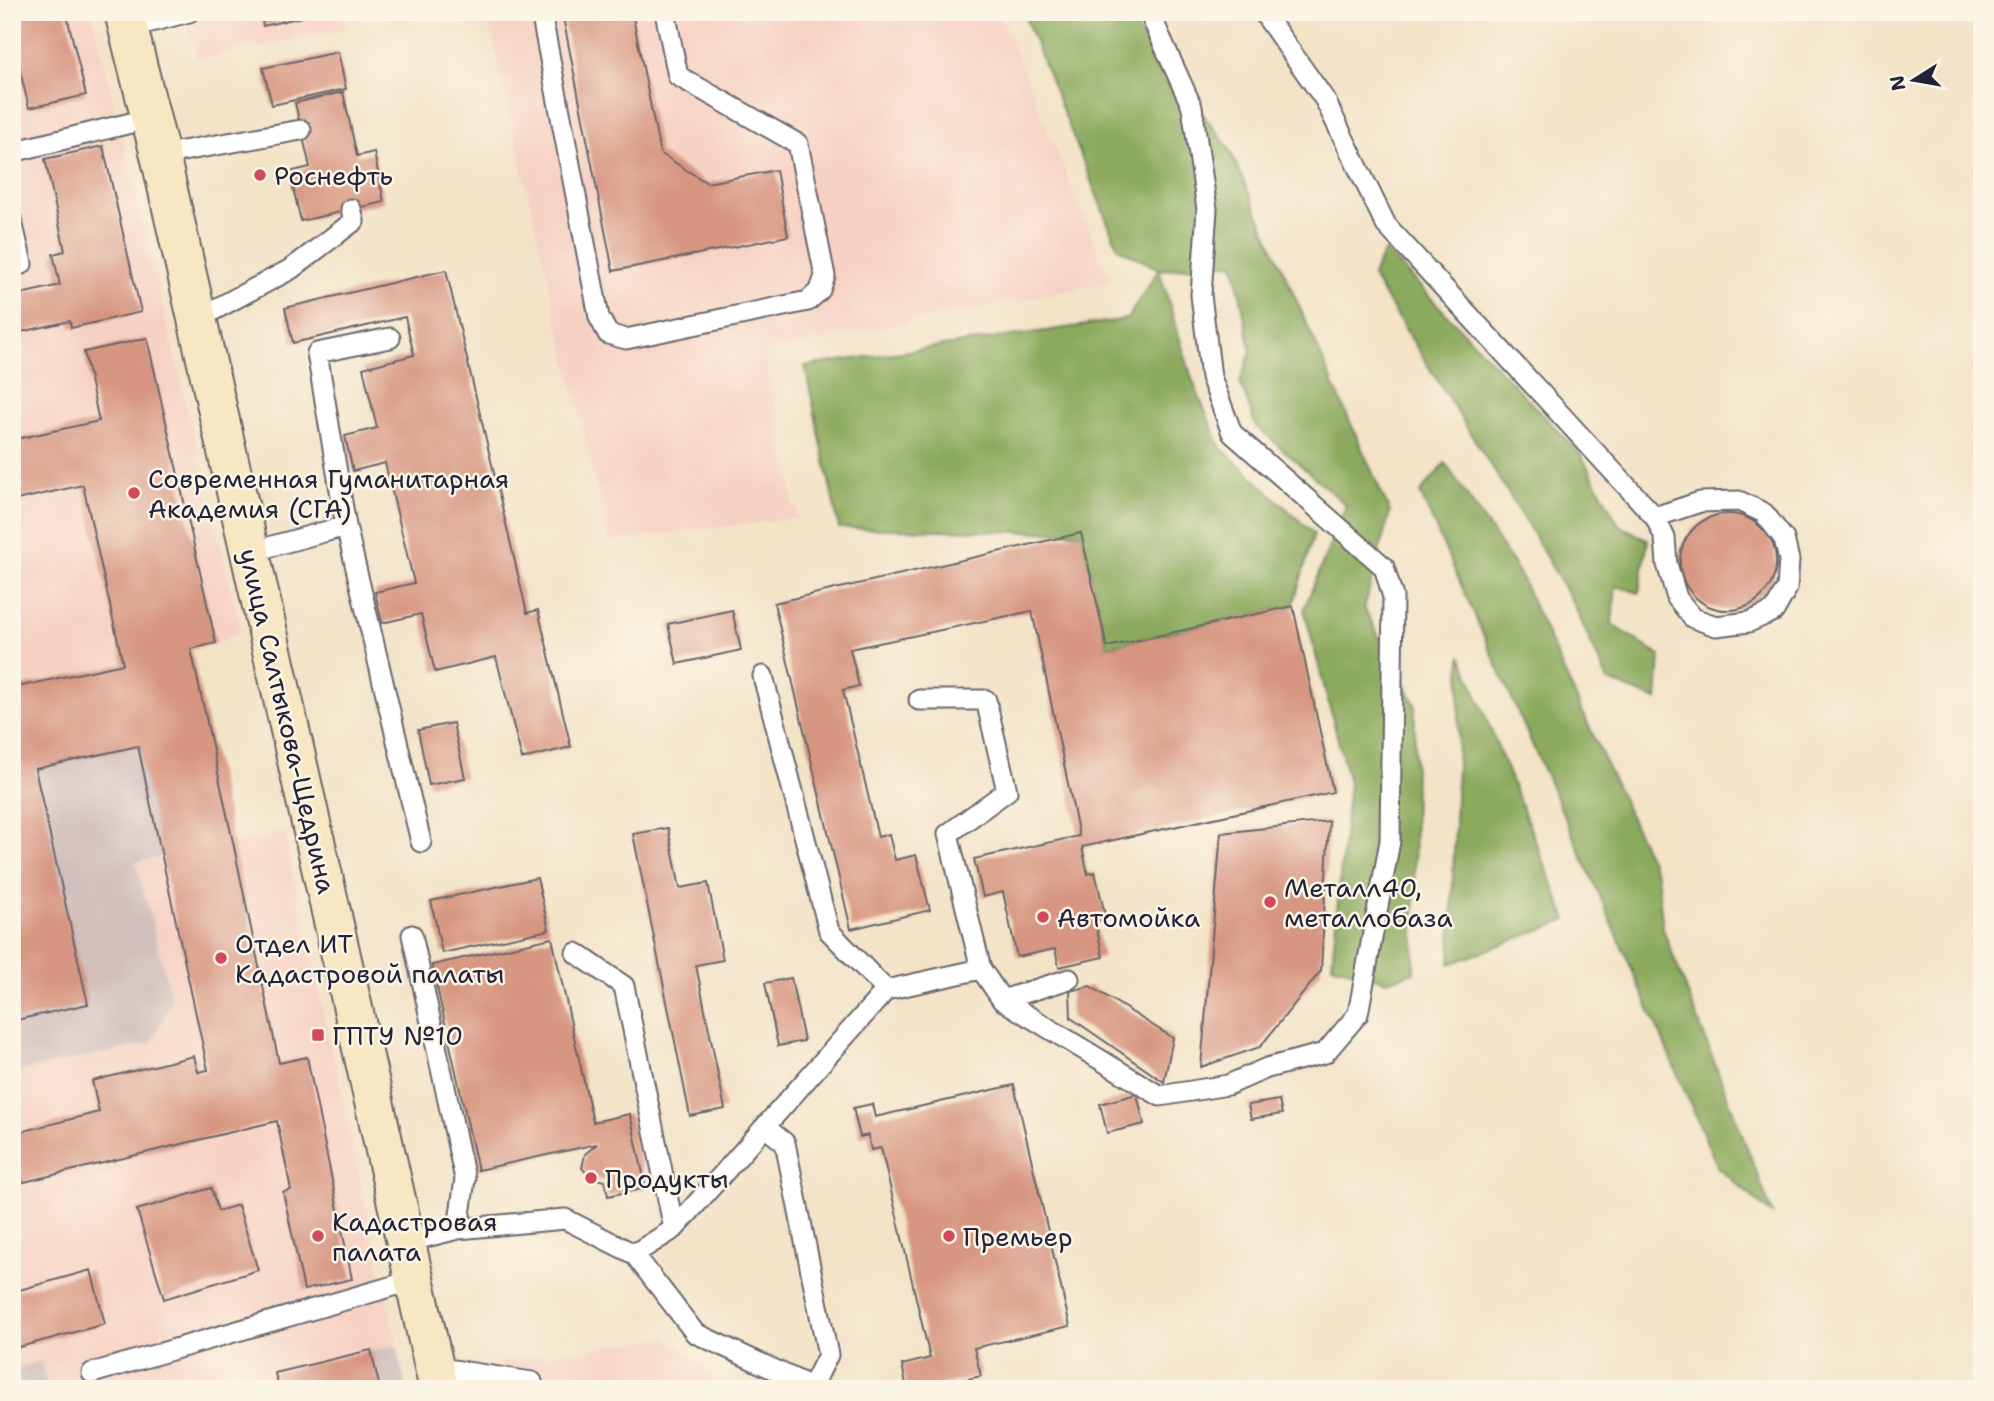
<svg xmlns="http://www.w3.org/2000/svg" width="1994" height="1401" font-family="'Shantell Sans',sans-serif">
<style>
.built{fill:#f6d2c4}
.industrial{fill:#d1bfbe}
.forest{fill:#8baa5d;stroke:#56664c;stroke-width:2}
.building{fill:#d79681}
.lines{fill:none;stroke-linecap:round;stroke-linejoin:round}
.lane-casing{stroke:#6b666c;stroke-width:23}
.secondary-casing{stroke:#6b666c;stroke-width:42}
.lane{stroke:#fff;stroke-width:19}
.secondary{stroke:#f7e8c3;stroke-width:38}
.poi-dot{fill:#d1495b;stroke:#fcf5e5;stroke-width:2.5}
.labels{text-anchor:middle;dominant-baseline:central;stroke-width:5;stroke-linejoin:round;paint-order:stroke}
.poi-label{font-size:26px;fill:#22223b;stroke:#fcf5e5;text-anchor:start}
.street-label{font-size:26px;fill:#22223b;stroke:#fcf5e5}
</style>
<rect width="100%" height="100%" fill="#fcf5e5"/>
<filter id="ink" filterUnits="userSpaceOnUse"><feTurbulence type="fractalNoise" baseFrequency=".0143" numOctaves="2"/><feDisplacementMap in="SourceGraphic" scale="14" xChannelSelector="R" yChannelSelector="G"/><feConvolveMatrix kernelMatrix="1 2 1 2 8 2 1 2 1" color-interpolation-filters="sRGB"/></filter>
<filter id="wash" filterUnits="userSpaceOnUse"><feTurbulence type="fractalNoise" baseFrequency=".00686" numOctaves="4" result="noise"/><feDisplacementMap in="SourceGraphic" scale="28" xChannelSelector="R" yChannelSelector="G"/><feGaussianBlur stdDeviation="1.57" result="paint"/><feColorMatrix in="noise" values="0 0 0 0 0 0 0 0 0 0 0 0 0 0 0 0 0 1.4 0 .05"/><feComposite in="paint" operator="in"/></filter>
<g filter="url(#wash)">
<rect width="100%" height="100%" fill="#f3e3c7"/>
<path class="built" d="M12,12H92L241,630L216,643L17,687L12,663Z
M185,12H342L346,29L197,59Z
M486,12H999L1111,282L764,351L797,518L609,541Z
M284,832L397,1345L276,1373L279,1389H48L41,1361L12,1369V1073L151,1043L172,1001L136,862Z
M667,1337L729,1389H506L500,1362Z"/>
<path class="industrial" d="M191,649L233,842L136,862L172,1001L151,1043L12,1073V663L18,687Z
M397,1345L406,1389H279L275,1373Z
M41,1361L48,1389H12V1369Z"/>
<path class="forest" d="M1023,12H1123L1229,148L1390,512L1364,608L1415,704L1414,972L1387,981L1332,965L1349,782L1304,609L1346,505L1256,426L1240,382L1251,351L1234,263L1159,270L1193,382L1220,447L1314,534L1293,606L1107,647L1081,533L839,528L805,366L1127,319L1159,269L1118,248Z
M1385,250L1581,455L1619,525L1648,540L1639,593L1616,586L1612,624L1660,656L1657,700L1608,681L1574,605L1526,522L1372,276Z
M1445,463L1518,571L1657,875L1663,929L1773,1215L1718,1168L1607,912L1420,493Z
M1461,655L1567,920L1450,964Z"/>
<g id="blocks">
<path class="building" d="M12,12H66L86,95L29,108L12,38Z
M260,12H319V13L263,26Z
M562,12H632L660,153L707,183L776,170L788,236L613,271Z
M338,52L346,89L272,105L263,68Z
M343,92L357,156L374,152L384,202L301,221L289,172L310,167L295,103Z
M103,146L141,312L71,328L70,321L12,334V296L60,285L53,254L65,251L45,159Z
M446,270L527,613L538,610L571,747L522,759L496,657L435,672L421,614L382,623L375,592L414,583L385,463L353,471L345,436L377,428L363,368L414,355L405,317L293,343L285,308Z
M147,338L216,643L191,649L233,842L279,1063L307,1057L352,1279L304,1290L283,1192L291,1190L277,1121L12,1185V1134L99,1112L92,1081L194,1056L198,1072L208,1070L138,746L35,769L88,1004L12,1021V669L17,687L123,664L83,485L12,501V440L99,421L84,352Z
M1680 562a48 48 0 1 1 96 0a48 48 0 1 1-96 0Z
M1081,533L1107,647L1293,606L1333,792L1082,847L1088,874L1095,872L1106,919L1095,921L1103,957L1059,967L1055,949L1017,957L1003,892L983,897L974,859L1079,836L1032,611L850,649L859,686L843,690L878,837L889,834L895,860L916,855L930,910L851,929L774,603Z
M732,610L741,650L677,664L668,624Z
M453,723L465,778L429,785L418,730Z
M1329,821L1321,971L1260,1047L1201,1067L1221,833Z
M668,828L680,888L708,883L723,960L696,965L725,1109L690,1116L633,834Z
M537,878L549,930L442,953L431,901Z
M552,938L593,1122L630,1114L646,1188L608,1196L605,1181L591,1178L582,1168L585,1154L597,1144L478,1170L432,965Z
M791,978L804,1041L778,1046L765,983Z
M1090,986L1173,1038L1164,1082L1071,1018L1070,991Z
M1014,1085L1070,1326L974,1348L981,1376L924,1389H907L902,1365L930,1358L881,1148L871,1150L868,1135L860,1137L853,1108L872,1104L875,1117Z
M1137,1094L1144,1124L1107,1133L1100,1104Z
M1279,1100L1282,1114L1251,1119L1248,1105Z
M211,1188L218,1211L238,1205L258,1270L164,1299L137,1210Z
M91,1270L105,1324L12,1349V1292Z
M371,1350L380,1389H279L275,1373Z"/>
</g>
</g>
<g filter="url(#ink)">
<use href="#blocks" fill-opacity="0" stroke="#6b666c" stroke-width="2"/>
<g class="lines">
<g class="lane-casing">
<path id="lane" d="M541,12L599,317L608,334L626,339L808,301L820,290L825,276L798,144L678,76L665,12
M1263,12L1325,100L1386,225L1655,517L1665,538L1667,564L1677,598L1693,618L1716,626L1749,622L1774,611L1787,588L1789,560L1784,539L1764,513L1739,501L1700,502L1655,517
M128,28L189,12
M12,152L151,118
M160,155L301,130
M12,221L22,264
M197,319L291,269L354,221L351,209
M390,338L317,353L346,526L421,842
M250,552L346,526
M412,935L465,1179L458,1229
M576,953L624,986L674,1229
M981,969L1002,1000L1069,979
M886,990L981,969L948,834L1007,791L986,700H919
M1002,1000L1160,1096L1228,1085L1267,1068L1325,1053L1358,1014L1390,841L1393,597L1384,567L1232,433L1211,377L1201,295L1207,209L1192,107L1149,12
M765,1127L785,1143L828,1355L812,1387
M406,1242L458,1229L565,1219L634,1254L695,1333L816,1389
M634,1254L674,1229L886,990L829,931L763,676
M434,1367L532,1382L534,1389
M92,1373L414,1280"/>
</g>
<g class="secondary-casing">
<path id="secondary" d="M124,12L160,155L439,1389"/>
</g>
<use href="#lane" class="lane"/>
<use href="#secondary" class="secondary"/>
</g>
</g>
<g class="poi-dot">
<circle cx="260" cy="175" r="7"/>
<circle cx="134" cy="493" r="7"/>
<circle cx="1270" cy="902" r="7"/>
<circle cx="1043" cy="917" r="7"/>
<circle cx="221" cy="958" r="7"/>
<rect x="311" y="1028" width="14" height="14" rx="3.5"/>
<circle cx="591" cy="1178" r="7"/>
<circle cx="318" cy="1236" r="7"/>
<circle cx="949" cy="1236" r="7"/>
</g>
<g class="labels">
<g class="poi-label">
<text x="274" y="175">Роснефть</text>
<text x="148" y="478">Современная Гуманитарная<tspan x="148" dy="30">Академия (СГА)</tspan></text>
<text x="1284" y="887">Металл40,<tspan x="1284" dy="30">металлобаза</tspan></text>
<text x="1057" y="917">Автомойка</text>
<text x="235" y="943">Отдел ИТ<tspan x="235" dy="30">Кадастровой палаты</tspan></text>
<text x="332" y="1035">ГПТУ №10</text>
<text x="605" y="1178">Продукты</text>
<text x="332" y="1221">Кадастровая<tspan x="332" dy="30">палата</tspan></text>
<text x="963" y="1236">Премьер</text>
</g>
<g class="street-label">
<text transform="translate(288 721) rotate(77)">улица Салтыкова-Щедрина</text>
</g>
</g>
<rect width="1994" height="1401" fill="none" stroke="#fcf5e5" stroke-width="42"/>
<g transform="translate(1914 80) rotate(259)" stroke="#fcf5e5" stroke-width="5" paint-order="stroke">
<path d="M0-5L12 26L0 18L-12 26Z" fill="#22223b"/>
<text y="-10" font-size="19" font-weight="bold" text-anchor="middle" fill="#22223b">N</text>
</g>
</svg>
